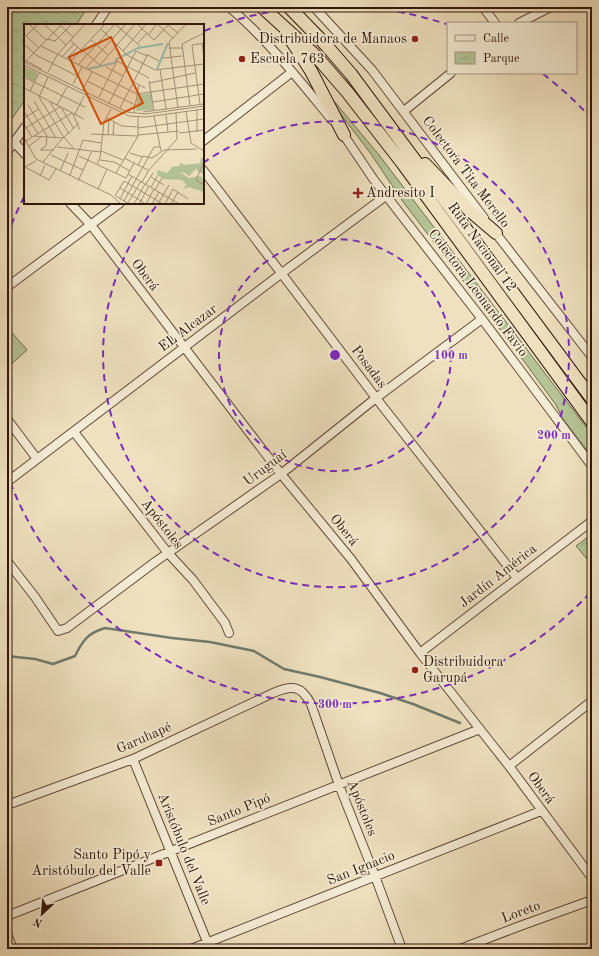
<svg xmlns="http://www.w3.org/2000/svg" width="599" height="956" font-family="'Old Standard TT',serif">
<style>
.grass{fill:#b4c496;stroke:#726d50}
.park{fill:url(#park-crowns);stroke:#726d50}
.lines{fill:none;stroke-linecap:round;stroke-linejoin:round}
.stream{stroke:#707b6d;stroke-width:2.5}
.minor-casing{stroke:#604938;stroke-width:10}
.highway-casing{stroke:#30160b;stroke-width:14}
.minor{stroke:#f5ecd5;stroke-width:8}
.highway{stroke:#efe1bf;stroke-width:12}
.ring{fill:none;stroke:#7b2cbf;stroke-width:2;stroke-dasharray:7 5}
.poi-dot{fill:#8f2418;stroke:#f5ecd5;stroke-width:1.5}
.labels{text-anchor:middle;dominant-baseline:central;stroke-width:3.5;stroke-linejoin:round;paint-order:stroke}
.poi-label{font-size:14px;fill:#30160b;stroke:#f5ecd5;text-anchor:start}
.street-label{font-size:14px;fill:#30160b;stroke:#f5ecd5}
.inset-river{fill:none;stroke:#9abeae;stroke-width:2}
.inset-road{fill:none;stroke:#a39077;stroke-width:1}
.view{fill:#d6520c;fill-opacity:0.15;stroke:#d6520c;stroke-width:2}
.inset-edge{fill:none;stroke:#30160b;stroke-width:2}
.centre{fill:#7b2cbf;stroke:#f5ecd5;stroke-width:2}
.ring-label{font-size:12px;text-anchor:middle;font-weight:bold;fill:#7b2cbf;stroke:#f5ecd5;stroke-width:3.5;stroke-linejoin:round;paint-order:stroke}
</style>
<defs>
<pattern id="park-crowns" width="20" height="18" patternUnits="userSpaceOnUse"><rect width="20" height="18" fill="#b4c496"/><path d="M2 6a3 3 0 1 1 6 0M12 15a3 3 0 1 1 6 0" fill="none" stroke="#9ba880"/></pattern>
</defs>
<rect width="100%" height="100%" fill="#efe1bf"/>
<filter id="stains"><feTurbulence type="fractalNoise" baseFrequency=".005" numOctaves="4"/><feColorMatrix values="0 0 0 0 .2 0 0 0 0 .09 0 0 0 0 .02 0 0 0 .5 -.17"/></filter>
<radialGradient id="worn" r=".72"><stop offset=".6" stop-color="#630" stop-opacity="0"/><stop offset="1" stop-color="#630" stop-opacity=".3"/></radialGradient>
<path class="grass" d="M324,89L379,155L592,435V457L563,419L556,405L515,349L401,199L371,154L333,104Z
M7,327L27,350L7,368Z"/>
<path class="park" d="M7,7H88L76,25H25V100L11,120L7,119Z
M592,534V565L576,546Z"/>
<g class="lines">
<path class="stream" d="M7,656L35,659L53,664L75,656C83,640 88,633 105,628L172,638L210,642L254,651L284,669L320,677L380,693L413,704L460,723"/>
<g class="minor-casing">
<path id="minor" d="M229,7C268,40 300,81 332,120
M314,7L372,70L484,218
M483,7L495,23
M519,23L551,7
M96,25L108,7
M404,111L451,73
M341,131L374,180L482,319L592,466
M7,140L14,142L25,154
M203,141L292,72
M7,152L25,127
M203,170L376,398L517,578
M70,203L91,225L281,474L351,559L420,653L509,766L592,878
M494,231L592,357
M7,287L120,203
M7,419L37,459
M74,432L168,553L193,580L225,623L229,633
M7,482L282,273L387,195
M7,561L35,597L58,631L67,628L155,562L281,474L376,398L482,319
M420,653L592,521
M133,759L210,949
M509,766L592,701
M7,805L133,759L273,693C292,685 301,685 311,704L339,785L375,876L402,949
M7,916L480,729
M7,934L13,949
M191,949L541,811
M460,949L520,926L592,900"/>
</g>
<g class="highway-casing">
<path id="highway" d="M262,7L316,56L348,93L403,164L592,422
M289,7L325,44L351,74L592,399
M291,40L311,71L344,135
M425,164L469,210L496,233"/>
</g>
<use href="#minor" class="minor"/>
<use href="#highway" class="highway"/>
</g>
<g class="ring">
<circle cx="335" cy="355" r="116"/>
<path d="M203 163A233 233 0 1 1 158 204"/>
<path d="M590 593A349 349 0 0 1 7 474M7 236A349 349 0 0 1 24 197M204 31A349 349 0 0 1 308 7M362 7A349 349 0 0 1 446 24M543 74A349 349 0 0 1 590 117"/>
</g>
<g class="poi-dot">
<circle cx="415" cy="39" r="4"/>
<circle cx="242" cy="59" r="4"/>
<path d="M356 187h4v4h4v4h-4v4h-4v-4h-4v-4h4z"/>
<circle cx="415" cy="670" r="4"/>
<rect x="155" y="859" width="8" height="8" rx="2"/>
</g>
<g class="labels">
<g class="poi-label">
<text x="407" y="39" text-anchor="end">Distribuidora de Manaos</text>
<text x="250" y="59">Escuela 763</text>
<text x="366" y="193">Andresito I</text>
<text x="423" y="662">Distribuidora<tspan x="423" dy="16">Garupá</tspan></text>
<text x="151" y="855" text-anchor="end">Santo Pipó y<tspan x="151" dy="16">Aristóbulo del Valle</tspan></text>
</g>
<g class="street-label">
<text transform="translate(466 172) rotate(53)">Colectora Tita Merello</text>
<text transform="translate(482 247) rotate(54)">Ruta Nacional 12</text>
<text transform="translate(145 275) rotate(53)">Oberá</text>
<text transform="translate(478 293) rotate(53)">Colectora Leonardo Favio</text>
<text transform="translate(188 328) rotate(-37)">EL Alcazar</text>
<text transform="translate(369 367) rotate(53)">Posadas</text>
<text transform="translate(265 468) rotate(-37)">Uruguaí</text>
<text transform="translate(162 524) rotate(52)">Apóstoles</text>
<text transform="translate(344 530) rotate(51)">Oberá</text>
<text transform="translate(498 576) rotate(-38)">Jardín América</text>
<text transform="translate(144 738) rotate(-24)">Garuhapé</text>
<text transform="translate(541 788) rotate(54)">Oberá</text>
<text transform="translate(362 808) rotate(68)">Apóstoles</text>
<text transform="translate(239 810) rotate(-22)">Santo Pipó</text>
<text transform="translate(184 849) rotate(68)">Aristóbulo del Valle</text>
<text transform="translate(361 868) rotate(-22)">San Ignacio</text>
<text transform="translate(521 912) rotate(-20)">Loreto</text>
</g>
</g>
<g transform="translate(24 24)">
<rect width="180" height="180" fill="#efe1bf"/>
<path d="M177,133L180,135L179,150L173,147V144L165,152L161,149L156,148L165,154L177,152L180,157V168L164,163L162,165L160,163L163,161L158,156L139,155L133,150L134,146L143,149L148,143L155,142L156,139L161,141L176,139Z" fill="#b4c496"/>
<path d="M1,43L14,49L10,57L0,52ZM127,69L129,86L112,87L114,71Z" fill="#b4c496"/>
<path class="inset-river" d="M64,45L90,39L93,35L114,24L139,20M133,45L144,19"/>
<path class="inset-road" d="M5,0L22,16M20,0L42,21M35,0L49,13M91,0L116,22M113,0L130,16L145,0M122,0L99,27L103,31L131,46L180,40M144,1L154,9M77,5L99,27M0,10L15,24M124,11L133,0L149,14M2,12L14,0M23,15L31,17L48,0M46,16L57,26M67,16L84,31M178,19L180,33M0,20L12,31L53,52M113,20L123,9M17,22L113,70L180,60M145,24H158M58,26L76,41L111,0M33,31L61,0M124,31L135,37M38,33L50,20M139,34L158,32M42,35L54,23M0,36L18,45M2,37L38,0M47,37L81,0M0,38L103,88L122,90L180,82M0,41L105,92L122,93L180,85M54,41L91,0M82,43L99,52M61,45L102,0M136,45L142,85M24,48L33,31M0,53L61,83M24,53L15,73L39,112L50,125M63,57L111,81M125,57L130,87M110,58L121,64M126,59L171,49M49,60L58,43M0,64L60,95M6,67L15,49M58,67L68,48M75,73L93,37L125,54M10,77L32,114M26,78L45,110M129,78L180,70M85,79L112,27L123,32M176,80L168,21L180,19M4,81L23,112L22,122L17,125M33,81L43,63M166,82L158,20L180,9M37,83L50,105M96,84L124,30M154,84L145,18L162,0M173,86V108M0,87L14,110M162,87L167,119L180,127M110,88L115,61M119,88L180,80M49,90L56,106M51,90L60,72M142,91L144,108M130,92L137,127M0,94L15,85M83,94L98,102L114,103M0,100L8,113M114,104L180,95M0,105L36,83M155,109L180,106M67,110L114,112M84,111L85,96M89,111L90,98M114,111L155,107M10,112L39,114M0,114L12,135L87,171L97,180M0,118L48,89M5,122L17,113M33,123L77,128M16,126H30M77,127L99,136M106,129L118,133M27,131L59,146M55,132L102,154M100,134L124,146M76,136L90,138L106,147M19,138L36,117L55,99M180,138L172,156L180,161M73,140L76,134L80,98L87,85M114,141L119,132L128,134L140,126L173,125M1,143L25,156L32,145M1,143L12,137M36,147L44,129M92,149L114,112V93M104,150L155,180M46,151L59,116L77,119M16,152L21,141M127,153L140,161M102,154L110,139M54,157L68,127M100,157L139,180M118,158L125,146L153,115L152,89M122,160L129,149M127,163L134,151M96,164L122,180M74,165L83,145M131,166L138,154M91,172L100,157M92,172L105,180M96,175L108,152M100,177L130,123H136M104,179L117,157M110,180L121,160M115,180L125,162M122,180L130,165M128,180L135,168M134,180L145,161M141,180L149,165L164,175M147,180L154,168"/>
<path class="view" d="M87,13L119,79L77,100L45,33Z"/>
<rect width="180" height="180" class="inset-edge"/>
</g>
<circle cx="335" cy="355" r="6" class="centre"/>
<g class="ring-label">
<text x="451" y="359">100 m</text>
<text x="554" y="439">200 m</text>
<text x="335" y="708">300 m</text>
</g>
<rect width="599" height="956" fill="none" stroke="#efe1bf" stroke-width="24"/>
<rect x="8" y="8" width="583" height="940" fill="none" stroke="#30160b" stroke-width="2"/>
<rect x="12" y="12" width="575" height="932" fill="none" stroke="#30160b"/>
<rect x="447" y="22" width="130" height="52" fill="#f5ecd5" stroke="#a69684"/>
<rect x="455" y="35" width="20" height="6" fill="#f5ecd5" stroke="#a69684"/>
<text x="483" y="42" font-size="12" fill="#30160b">Calle</text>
<rect x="455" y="52" width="20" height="12" fill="url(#park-crowns)" stroke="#a69684"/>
<text x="483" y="62" font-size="12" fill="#30160b">Parque</text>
<g transform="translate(42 914) rotate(206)" stroke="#f5ecd5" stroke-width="3" paint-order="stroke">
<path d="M0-3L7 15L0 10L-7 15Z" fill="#30160b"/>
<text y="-6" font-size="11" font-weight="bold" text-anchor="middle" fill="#30160b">N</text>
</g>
<rect width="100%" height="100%" filter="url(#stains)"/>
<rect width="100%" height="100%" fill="url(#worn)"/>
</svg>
